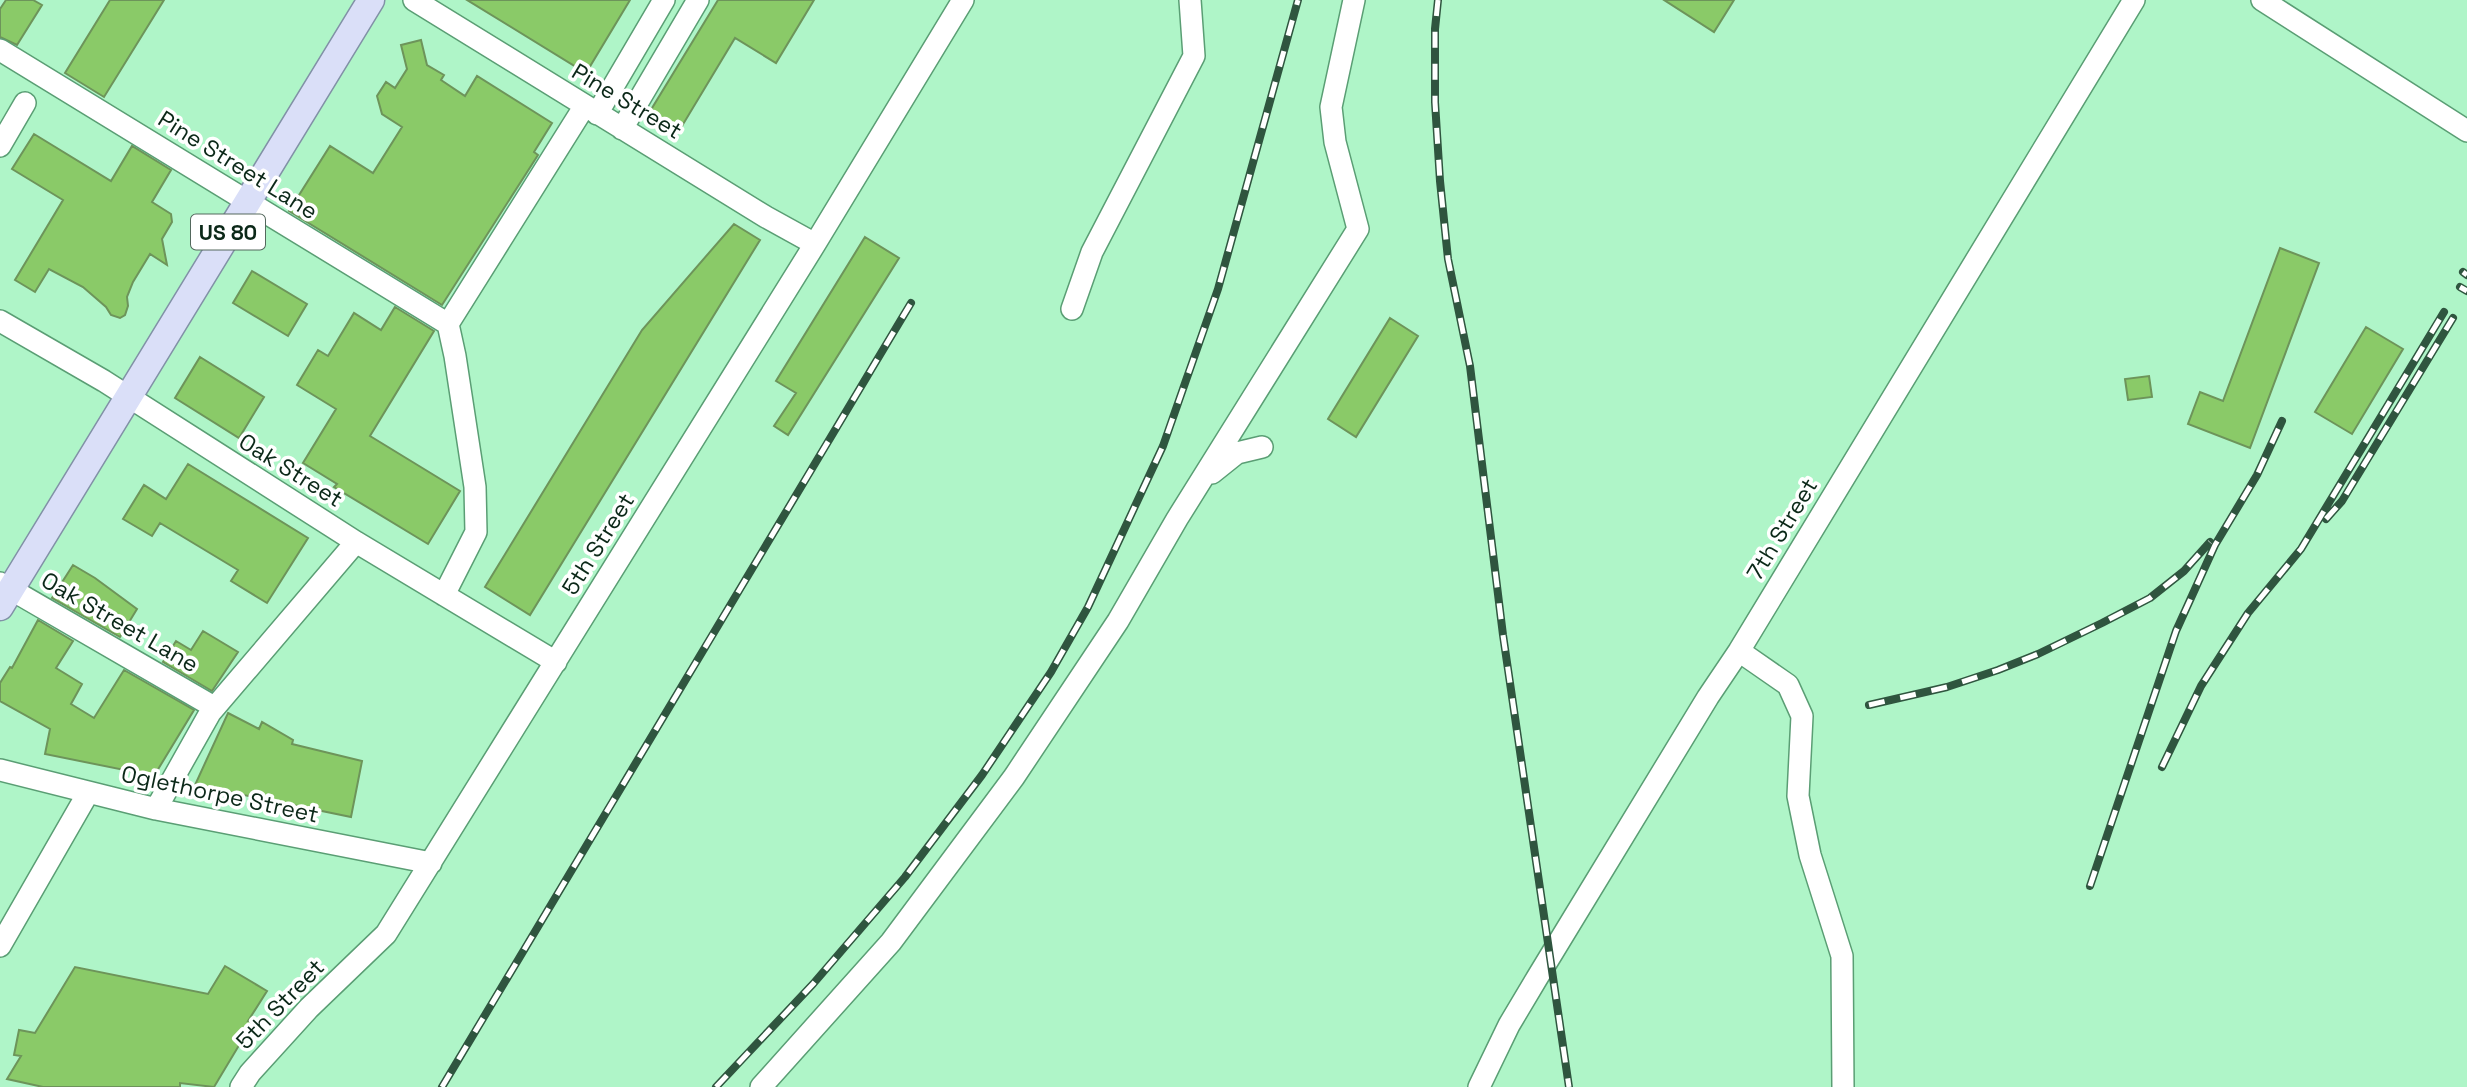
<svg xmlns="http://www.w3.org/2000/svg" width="2467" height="1087" font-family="'Space Grotesk',sans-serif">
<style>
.building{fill:#8aca68;stroke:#6d945a;stroke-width:2}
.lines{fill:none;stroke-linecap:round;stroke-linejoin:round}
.minor-casing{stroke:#5a9e74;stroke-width:24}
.major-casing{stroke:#8191a6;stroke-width:29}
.minor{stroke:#fff;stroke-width:21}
.major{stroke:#dadff8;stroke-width:26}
.rail-casing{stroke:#2f553f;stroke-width:8}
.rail{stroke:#fff;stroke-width:5;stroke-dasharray:16;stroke-linecap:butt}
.labels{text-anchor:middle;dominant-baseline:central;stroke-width:7;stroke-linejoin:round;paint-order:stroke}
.shield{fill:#fff;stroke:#54685d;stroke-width:2}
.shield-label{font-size:21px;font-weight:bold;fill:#0b2818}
.street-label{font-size:23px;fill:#0b2818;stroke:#fff}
</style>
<rect width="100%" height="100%" fill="#aff5c8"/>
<path class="building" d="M6,0H33L42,5L17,45L0,37V9Z
M110,0H164L104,97L65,73Z
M467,0H630L586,73Z
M718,0H814L776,63L735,38L679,131L649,113Z
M1664,0H1734L1714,32Z
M421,40L427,65L444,75L441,80L465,96L477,76L552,123L534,152L538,155L442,305L289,211L330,146L373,173L402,127L382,114L377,96L386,82L395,88L407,69L401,45Z
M34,134L111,181L132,146L171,170L152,202L171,214L172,222L162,239L167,265L150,254L133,282L127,297L128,306L125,315L120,318L111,315L106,307L83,287L49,269L35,292L15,280L63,200L12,169Z
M734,224L760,240L530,615L485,587L642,330Z
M865,237L899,258L788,435L774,426L796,393L776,381Z
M2280,248L2319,263L2250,448L2188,424L2200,392L2223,401Z
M252,271L307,304L288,336L233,303Z
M395,307L434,331L370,436L460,491L428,544L334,487L337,484L303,463L336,409L297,385L318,350L328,356L354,313L381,330Z
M1390,318L1418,336L1356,437L1328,419Z
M2366,327L2403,349L2352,434L2315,412Z
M200,357L264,397L239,438L175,398Z
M2149,376L2152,397L2128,400L2125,379Z
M188,464L308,538L267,603L231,581L238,570L160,523L152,536L123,519L144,485L166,499Z
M73,565L95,578L137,609L120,637L52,598Z
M38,620L73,641L56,668L82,684L71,704L94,718L124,670L194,710L154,776L45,754L50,729L0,701V683L10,667L12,668Z
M203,631L238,652L212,691L163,662L176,641L191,650Z
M228,713L259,729L262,722L293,740L292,744L362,761L351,817L195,785Z
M225,966L267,991L248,1021L253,1022L214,1087L180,1083V1087H43L7,1079L21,1056L14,1055L19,1030L35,1033L75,967L208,994Z"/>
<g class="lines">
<g class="minor-casing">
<path id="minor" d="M414,0L766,217L815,244
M2262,0L2467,131
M0,50L448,324
M597,114L664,0
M622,129L698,0
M0,146L25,103
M1072,309L1092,252L1194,56L1190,0
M0,321L104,381L356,542L556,662
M1212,473L1237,453L1262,447
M0,583L214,707
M444,595L476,532L475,487L455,356L448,324L584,107
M1739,651L1788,685L1802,716L1798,796L1810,855L1842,956L1843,1087
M0,770L156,809L431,863
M156,809L210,713L356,542
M0,946L88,793
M241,1087L250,1073L309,1008L386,934L815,244L963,0
M761,1087L891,942L1014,777L1118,621L1177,519L1358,229L1335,142L1331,107L1354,0
M1479,1087L1509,1025L1537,978L1708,697L1739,651L2134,0"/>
</g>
<g class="major-casing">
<path id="major" d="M0,607L371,0"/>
</g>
<use href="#minor" class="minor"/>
<use href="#major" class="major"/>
<g class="rail-casing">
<path id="rail" d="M1438,0L1435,29V102L1440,181L1448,259L1470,366L1503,635L1569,1087
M2463,272L2467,275
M2460,287L2467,291
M2326,519L2342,501L2453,318
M1869,705L1947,687L1998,670L2038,654L2102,623L2150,598L2184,571L2210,542
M2162,767L2201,686L2248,613L2301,549L2444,312
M2090,886L2176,631L2215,545L2257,475L2282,421
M442,1087L911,303
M716,1087L813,984L905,877L982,775L1051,672L1088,607L1163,446L1218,289L1298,0"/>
</g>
<use href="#rail" class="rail"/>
</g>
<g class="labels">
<rect class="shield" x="191" y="214.5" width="74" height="35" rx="5"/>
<g class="shield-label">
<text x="228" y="232">US 80</text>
</g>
<g class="street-label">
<text transform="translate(627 101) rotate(31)">Pine Street</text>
<text transform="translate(238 165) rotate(32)">Pine Street Lane</text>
<text transform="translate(291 470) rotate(32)">Oak Street</text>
<text transform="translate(1782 529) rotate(-59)">7th Street</text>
<text transform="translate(598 544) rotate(-58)">5th Street</text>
<text transform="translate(120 622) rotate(30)">Oak Street Lane</text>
<text transform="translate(220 794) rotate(12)">Oglethorpe Street</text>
<text transform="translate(280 1004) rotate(-46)">5th Street</text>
</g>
</g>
</svg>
